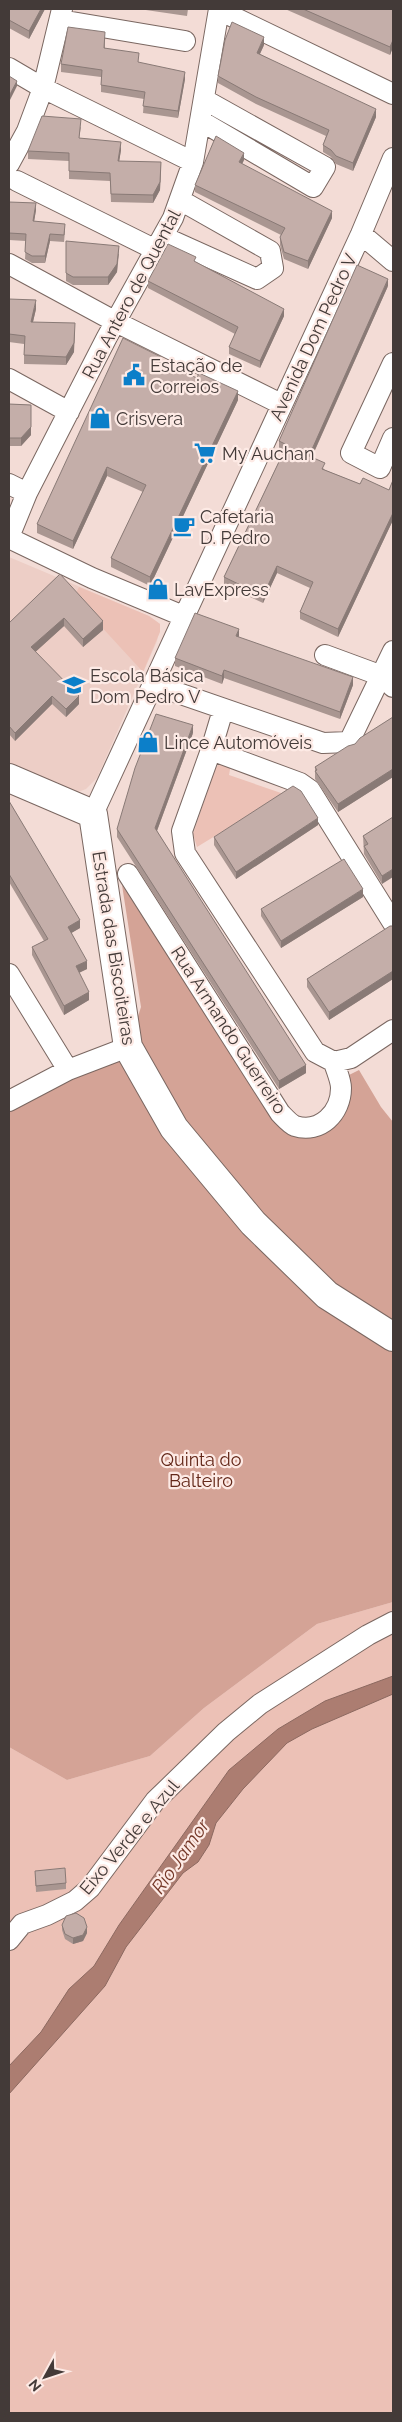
<svg xmlns="http://www.w3.org/2000/svg" width="402" height="2422" font-family="Raleway,sans-serif">
<style>
.built{fill:#edcec6}
.green{fill:#ecc1b6}
.forest{fill:#d4a396}
.water{fill:#ac7d71;stroke:#8c6960}
.lines{fill:none;stroke-linecap:round;stroke-linejoin:round}
.street-casing{stroke:#7a6761;stroke-width:22}
.secondary-casing{stroke:#7a6761;stroke-width:30}
.street{stroke:#fff;stroke-width:20}
.secondary{stroke:#fff;stroke-width:28}
.wall{fill:#a99691}
.shaded-wall{fill:#897a76}
.building{fill:#c4aea9;stroke:#897a76}
.labels{text-anchor:middle;dominant-baseline:central;stroke-width:4.5;stroke-linejoin:round;paint-order:stroke}
.street-label{font-size:18px;fill:#433a38;stroke:#fdeae5}
.poi-label{font-size:18px;fill:#433a38;stroke:#fdeae5;text-anchor:start}
.park-label{font-size:18px;fill:#642819;stroke:#fdeae5}
.water-label{font-size:19px;font-style:italic;fill:#743727;stroke:#fdeae5}
</style>
<rect width="100%" height="100%" fill="#f3dcd6"/>
<path class="built" d="M9,557L149,616L160,624L157,641L97,778L86,789L78,792L63,790L9,767Z"/>
<path class="green" d="M79,587L149,616L160,624V632L143,672L74,597Z
M226,763L231,764L229,775L284,794L197,847L193,834L215,769L219,764Z
M393,1602V2413H9V1747L67,1780L150,1756L204,1708L317,1624Z"/>
<path class="forest" d="M122,885L262,1100L287,1127L343,1114C351,1101 350,1092 347,1076L359,1070L381,1107L393,1122V1602L317,1624L204,1708L150,1756L67,1780L9,1747V1101L128,1047L141,1007Z"/>
<path class="water" d="M393,1676V1694L312,1729L287,1743L243,1789L216,1823L209,1845L198,1862L183,1873L126,1947L105,1986L9,2094V2066L41,2032L69,1989L94,1966L119,1925L229,1770L278,1729L325,1701Z"/>
<g class="lines">
<g class="street-casing">
<path id="street" d="M219,10L393,94
M60,20L185,41
M9,68L43,88L193,162
M201,121L313,187L325,167L205,100
M9,164L27,131L43,88L62,9
M17,181L156,250
M361,234L393,261
M164,237L257,279L273,268L270,251L180,200
M9,264L116,322L281,404
M393,363L351,453L380,468L393,438
M9,379L69,412
M9,484L27,493
M9,537L27,493L107,337L173,218L193,162L219,9
M9,538L92,578L183,616
M325,655L382,676L393,687
M152,684L323,743L349,742L393,651
M223,710L211,750L182,831L185,853L315,1052L334,1062L351,1058L393,1030
M211,750L300,783L310,790L393,923
M93,814L361,234L393,158
M128,874L280,1113C284,1117 290,1124 295,1126C320,1134 341,1113 341,1088C341,1080 336,1070 334,1062
M9,974L68,1070
M9,1101L68,1070L128,1047
M9,1940L22,1924L47,1915L75,1901L90,1888L155,1801L226,1732L260,1704L368,1635L393,1622"/>
</g>
<g class="secondary-casing">
<path id="secondary" d="M9,778L93,814L128,1047L174,1128L253,1223L327,1295L393,1337"/>
</g>
<use href="#street" class="street"/>
<use href="#secondary" class="secondary"/>
</g>
<path class="wall" d="M9,9H45L29,39L9,28Z
M139,9H188L187,16Z
M285,9H393V47L390,55Z
M105,40V48L139,63L185,79L178,118L143,113L144,99L101,92V77L61,72V64Z
M264,45L260,54L376,117L353,171L336,164L331,157L323,152V145L326,136L256,104L218,83V76Z
M81,127L79,138L121,150L119,161L161,170L160,190L153,203L111,202L110,181L69,179V161L28,159V151Z
M244,160L242,164L332,218L308,269L284,259L280,245V237L281,235L195,192V185Z
M9,202L36,210L34,221L65,231L64,242L50,241L45,263H32L25,259L26,241L9,240Z
M66,241L119,254L117,272L108,285H73L66,281Z
M196,262L284,316L260,368L229,354V347L235,334L148,288V281Z
M388,286L312,457L325,470L360,484L389,490L393,480V520L338,637L300,619V612L310,588L277,573L263,603L224,585V577L284,451L279,448V441Z
M9,299L36,309L33,322L74,352L66,365L24,364V344L9,342Z
M161,363L238,400L150,586L111,567V558L143,492L107,476L73,549L37,533V524Z
M9,404L31,405V435L21,446H9Z
M60,574L103,630L83,647L64,626L35,652L79,704L66,717L52,704L15,741L9,734V623Z
M239,636L238,637L353,685L340,719L224,678L222,684L175,666V658Z
M393,717V777L338,812L315,779V767L355,744Z
M193,733L157,831L306,1073L279,1089L117,837V829Z
M9,801L80,928L71,933L87,969L79,973L89,1000L64,1015L32,955V947L44,941L9,882Z
M393,817L382,884L364,854L363,836Z
M318,825L236,879L214,845V837Z
M363,897L281,948L261,916V909Z
M393,926V979L329,1020L307,987V979Z
M35,1871L66,1883V1889L36,1892Z
M62,1925L87,1933L83,1941L73,1944L65,1939L62,1930Z"/>
<path class="shaded-wall" d="M41,9H45L29,39V31Z
M264,37V45L257,60V53Z
M393,40V47L390,55V47Z
M185,72V79L178,118V111Z
M17,81V86L9,102V96Z
M376,109V117L353,171V163Z
M121,142V150L118,169V161Z
M244,153V160L239,170V162Z
M161,162L160,190L153,203V195Z
M36,203V210L33,228V221Z
M332,211V218L308,269V261Z
M50,234V241L45,263V256Z
M119,246L117,272L108,285V277Z
M388,279V286L309,463V456Z
M36,300V309L31,330V322Z
M284,309V316L260,368V361Z
M75,331L74,352L66,365V357Z
M238,391V400L150,586V577Z
M31,427V435L21,446V438Z
M107,467V476L73,549V541Z
M393,513V520L338,637V629Z
M277,566V573L263,603V596Z
M64,618V626L31,656V647Z
M103,621V630L83,647V639Z
M239,629V636L236,644V636Z
M224,670V678L222,684V676Z
M353,677V685L340,719V712Z
M52,696V704L15,741V733Z
M79,696V704L66,717V709Z
M193,725V733L155,836V828Z
M393,769V777L338,812V804Z
M318,818V825L236,879V872Z
M393,869V877L382,884V876Z
M363,889V897L281,948V941Z
M80,920V928L68,935V927Z
M87,961V969L76,974V966Z
M393,971V979L329,1020V1012Z
M89,992V1000L64,1015V1006Z
M306,1065V1073L279,1089V1081Z
M87,1927V1933L83,1941L73,1944V1938Z"/>
<path class="building" d="M9,9H41L29,31L9,20Z
M303,9H393V40L390,47Z
M232,22L264,37L257,53L376,109L353,163L336,156L331,150L323,145L329,130L256,97L218,76L225,40Z
M68,27L105,32L104,48L139,53L138,62L185,72L178,111L143,106L145,92L101,85L102,70L61,64Z
M9,76L17,81L9,96Z
M42,116L81,119L79,138L121,142L118,161L161,162L160,182L153,195L111,194L110,173L69,171V153L28,151Z
M216,136L244,153L239,162L332,211L308,261L284,252L280,237L285,228L195,185Z
M9,202L36,203L33,221L65,224L64,235L50,234L45,256H32L25,252L26,234L9,233Z
M66,241L119,246L117,264L108,277H73L66,273Z
M168,244L196,257L194,261L284,309L260,361L229,347L238,327L148,281Z
M357,265L388,279L309,456L325,463L322,469L360,484L363,478L389,490L393,480V513L338,629L300,612L313,582L277,566L263,596L224,577L287,445L279,441Z
M9,299L36,300L31,322L75,323L74,343L66,357L24,355L25,336L9,334Z
M123,338L161,357L159,362L197,378L199,373L238,391L150,577L111,558L146,485L107,467L73,541L37,524Z
M9,404L31,405V427L21,438H9Z
M60,574L103,621L83,639L64,618L31,647L79,696L66,709L52,696L15,733L9,726V623Z
M195,613L239,629L236,636L353,677L340,712L224,670L222,676L175,658Z
M156,714L193,725L155,828L306,1065L279,1081L117,829L135,768Z
M393,717V769L338,804L315,771L317,770L315,767L348,746L355,744L360,738Z
M293,786L301,791L318,818L236,872L214,837Z
M9,801L80,920L68,927L87,961L76,966L89,992L64,1006L32,947L48,939L9,874Z
M393,817V869L382,876L364,846L368,844L363,836Z
M344,859L363,889L281,941L261,909Z
M390,926H393V971L329,1012L307,979Z
M65,1868L66,1883L36,1886L35,1871Z
M76,1913L84,1918L87,1927L83,1935L73,1938L65,1934L62,1925L66,1916Z"/>
<defs>
<g id="civic-bare" transform="scale(1.725)"><path d="M-.6-6.5H3V-4.5H.6V-3L4-1V1h2V6H-6V1h2V-1L-.6-3ZM-1.2 2.5V6h2.4V2.5Z" fill="#0c7fc9" stroke="#fdeae5" stroke-width="2.5" paint-order="stroke"/></g>
<g id="shop-bare" transform="scale(1.725)"><path d="M-5-2.5h2.3a2.7 3.5 0 0 1 5.4 0H5L5.5 6h-11ZM-1.5-2.5h3a1.5 2.3 0 0 0-3 0Z" fill="#0c7fc9" stroke="#fdeae5" stroke-width="2.5" paint-order="stroke"/></g>
<g id="supermarket-bare" transform="scale(1.725)"><path d="M-6-5.5h2.5l.6 2H6L4.5 2H-2.5L-4.4-4H-6ZM-1.5 3.2a1.3 1.3 0 1 0 .1 0ZM3 3.2a1.3 1.3 0 1 0 .1 0Z" fill="#0c7fc9" stroke="#fdeae5" stroke-width="2.5" paint-order="stroke"/></g>
<g id="cafe-bare" transform="scale(1.725)"><path d="M-5.5-4.5H6V0H3Q3 3.5 0 3.5H-2.5Q-5.5 3.5-5.5 0ZM3-3.2v2h1.7v-2ZM-6 4.5H4V6H-6Z" fill="#0c7fc9" stroke="#fdeae5" stroke-width="2.5" paint-order="stroke"/></g>
<g id="school-bare" transform="scale(1.725)"><path d="M0-5L7-2L0 1L-7-2ZM-4 1L0 2.5L4 1V4Q0 6-4 4Z" fill="#0c7fc9" stroke="#fdeae5" stroke-width="2.5" paint-order="stroke"/></g>
</defs>
<g fill-rule="evenodd">
<use href="#civic-bare" x="134" y="375"/>
<use href="#shop-bare" x="100" y="418"/>
<use href="#supermarket-bare" x="205" y="453"/>
<use href="#cafe-bare" x="184" y="526"/>
<use href="#shop-bare" x="158" y="589"/>
<use href="#school-bare" x="74" y="685"/>
<use href="#shop-bare" x="148" y="742"/>
</g>
<g class="labels">
<g class="street-label">
<text transform="translate(131 294) rotate(-62)">Rua Antero de Quental</text>
<text transform="translate(313 337) rotate(-65)">Avenida Dom Pedro V</text>
<text transform="translate(114 948) rotate(81)">Estrada das Biscoiteiras</text>
<text transform="translate(229 1030) rotate(57)">Rua Armando Guerreiro</text>
<text transform="translate(129 1837) rotate(-50)">Eixo Verde e Azul</text>
</g>
<g class="poi-label">
<text x="150" y="365">Estação de<tspan x="150" dy="21">Correios</tspan></text>
<text x="116" y="418">Crisvera</text>
<text x="222" y="453">My Auchan</text>
<text x="200" y="516">Cafetaria<tspan x="200" dy="21">D. Pedro</tspan></text>
<text x="174" y="589">LavExpress</text>
<text x="90" y="675">Escola Básica<tspan x="90" dy="21">Dom Pedro V</tspan></text>
<text x="164" y="742">Lince Automóveis</text>
</g>
<g class="park-label">
<text x="201" y="1459">Quinta do<tspan x="201" dy="21">Balteiro</tspan></text>
</g>
<g class="water-label">
<text transform="translate(180 1856) rotate(-55)">Rio Jamor</text>
</g>
</g>
<rect width="402" height="2422" fill="none" stroke="#433a38" stroke-width="20"/>
<g transform="translate(45 2377) rotate(230)" stroke="#fdeae5" stroke-width="4" paint-order="stroke">
<path d="M0-4L9 19L0 12L-9 19Z" fill="#433a38"/>
<text y="-8" font-size="14" font-weight="bold" text-anchor="middle" fill="#433a38">N</text>
</g>
</svg>
